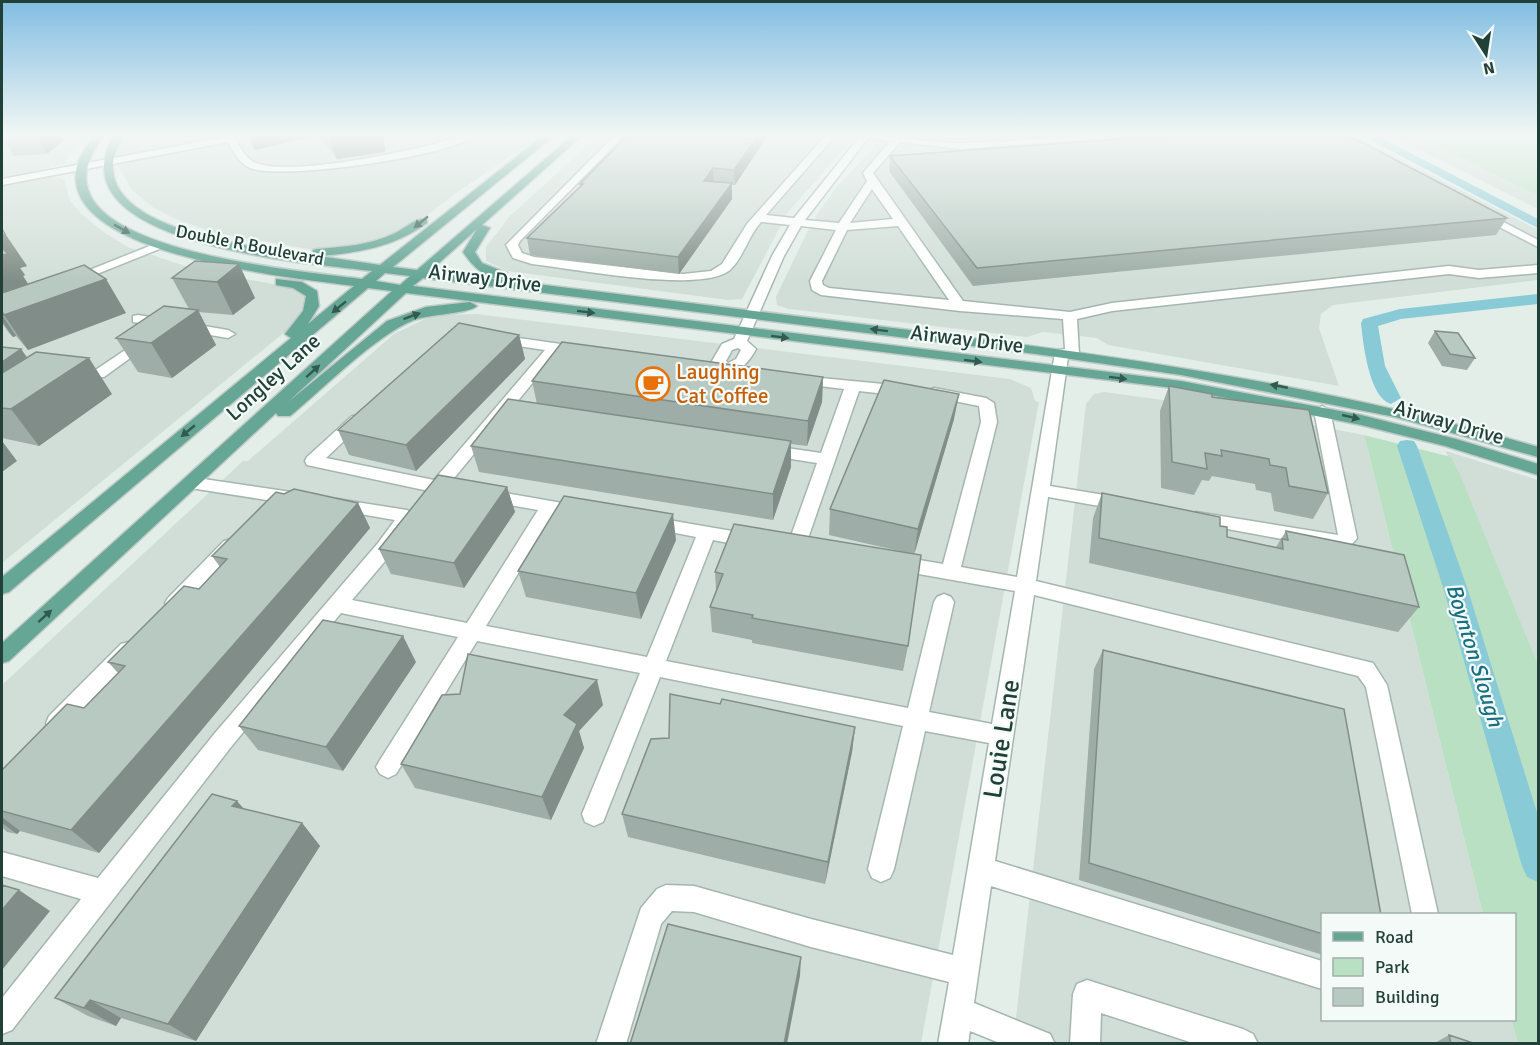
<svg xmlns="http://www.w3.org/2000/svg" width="1540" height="1045" font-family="Signika,sans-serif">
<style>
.built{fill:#d1ded8}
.green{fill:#bae0c4}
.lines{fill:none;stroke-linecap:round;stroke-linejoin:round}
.canal{fill:#88cad6;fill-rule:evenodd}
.minor-casing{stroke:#a5b6b0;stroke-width:3}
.major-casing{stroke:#c1cac7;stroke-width:3}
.minor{fill:#fff;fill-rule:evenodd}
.major{fill:#65a695;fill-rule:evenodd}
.wall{fill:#9eada7}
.shaded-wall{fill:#818d88}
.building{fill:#b8c9c2;stroke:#818d88;stroke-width:1.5}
.oneway{fill:#325a4f}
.labels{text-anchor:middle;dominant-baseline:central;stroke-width:4.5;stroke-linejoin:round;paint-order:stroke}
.far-street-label{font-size:18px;fill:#214038;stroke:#f4faf7}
.street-label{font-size:21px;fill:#214038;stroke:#f4faf7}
.food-label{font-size:21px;fill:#c56008;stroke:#f4faf7;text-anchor:start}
.water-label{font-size:22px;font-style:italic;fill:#176f81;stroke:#f4faf7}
.near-street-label{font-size:26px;fill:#214038;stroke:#f4faf7}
</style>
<rect width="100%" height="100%" fill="#e3eee9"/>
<path class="built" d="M2,135H88L76,146L64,164L2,179Z
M126,135H542L456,193L409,229L374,243L314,250L216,233L176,219L154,208L132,190L115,161L118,149Z
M599,135H853L851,141L788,212L742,299L728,300L508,271L486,261V247L510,216Z
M877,135H1353L1538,230V280L1333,305L1321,314L1319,328L1339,386L1108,345L1097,338L1043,332L1027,337L789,309L777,305L776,297L808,230L813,229L817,221L815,217L836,188L872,150Z
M1390,135H1538V209Z
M40,178L57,177L64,180L70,200L80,213L105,233L128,247L197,270L289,287L304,296L307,308L297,322L2,563V186Z
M476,314L1010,379L1031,388L1035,401L1039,402L921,1043L2,1044V685L243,461H248L394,334L425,319L446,315Z
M1104,392L1236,410L1364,435L1483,914H1322V1020H1511L1518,1043L1013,1044L1086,404L1094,394Z
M1446,451L1538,480V722L1454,473Z"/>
<path class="green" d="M1415,135H1538V195Z
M1364,435L1451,457L1461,477L1538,665V1043H1518L1511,1020H1514V914H1483Z"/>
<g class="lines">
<path class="canal" d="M1361,135H1376L1538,219V228Z
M1538,294V304L1401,319L1378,326L1385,366L1401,398L1391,404C1369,398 1363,343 1361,323L1363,319L1400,309Z
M1407,440L1414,441L1417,446L1467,587L1538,816V882L1527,877L1522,866L1443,587L1397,446L1400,441Z"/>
<g class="minor-casing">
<path id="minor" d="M224,135H234C239,144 243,155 252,161C280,178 393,154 426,146C443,142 459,134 476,135C448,157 289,179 253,169C240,165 234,153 228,142L2,185V179L225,137Z
M615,135H625L520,241L518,245L522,253L534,257L683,274L711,271L722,264L747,224L826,135H836L766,215L794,218L861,135C895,135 929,144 963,143C1016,142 1068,135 1121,135L1116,138L961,149L900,142L873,173L963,301L1070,312L1112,303L1449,266L1479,270L1538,265V273L1479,278L1449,274L1112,311L1077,319L1079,354L1077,357H1068L1050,486L1122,498L1131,504L1122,510L1048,497L1036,581L1373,663L1387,685L1438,914H1412L1366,687L1358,676L1034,595L995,861L1322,961V989L991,886L974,1003L1050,1034L1055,1044H1002L970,1031L968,1044H938L949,982L811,947L694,912L672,911L661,924L626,1044H596L641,908L657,889L666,885L694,886L811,919L953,955L989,743L925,731L894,869L890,878L881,882L872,878L868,869L903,726L660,677L603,822L594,826L585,822L582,814L640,673L477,641L396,774L388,778L380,774L376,767L380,760L458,637L341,613L231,747L12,1030L2,1034V998L81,899L2,876V852L98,878L215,733L378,543L395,520L331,509L328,505L331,501L337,499L407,510L416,516L392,553L352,600L467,623L538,510L482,500L479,496L482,492L488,490L585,507L588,511L585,515L579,517L555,513L486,626L647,657L696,537L645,527L642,523L645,519L651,517L761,536L763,541L761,546L754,548L713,540L666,661L908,708L934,602L937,597L944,594L951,597L954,602L929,712L992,724L1015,591L896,570L889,568L887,563L889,558L896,556L943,564L981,422L979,406L929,396L926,393L929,390L934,388L986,398L994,403L997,422L961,567L1017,577L1055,353L1057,350L1065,349L1063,319L960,311L821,295L812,290L810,281L836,230L801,226L784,256L747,341L756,349C749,362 737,377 720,373L712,361L722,344L734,339L772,256L790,225L761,222C749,235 744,256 731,269C705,295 571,268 532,264L513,258L506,245ZM868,138L890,141L863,173L867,181L839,223L805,220ZM872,189L893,219L850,223ZM898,226L949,300L829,288L823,285L822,281L847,230ZM738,348L741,350L736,359L728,363L726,361L732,350Z
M1482,211L1538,240V247L1478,216V212Z
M157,243L167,246L77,282H69L67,279Z
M138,315L228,330L235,334L228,338L133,322V316Z
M497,335L582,347L589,351L582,355L558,352L450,483L461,486L464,490L461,494L438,493L307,465L305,461L307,457L352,416H364L366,419L364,422L326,458L434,480L545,350L492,342L490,339Z
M146,336L153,340L151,343L104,377H94L92,374L94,371Z
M800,376L904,386L912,391L904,396L859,391L805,547L803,552H789L787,547L817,463L766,455L758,450L766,445L821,453L844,389L795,383L793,380L795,377Z
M1322,406L1330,411L1357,538C1351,548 1340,549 1330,548L1190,522L1187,518L1190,514L1196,512L1338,535L1314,411Z
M190,477L298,493L307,499L298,505L184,487L181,483Z
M231,539L238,541L240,546L238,551L182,608L175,611L168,608L165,603L168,598L224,541Z
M128,642L135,644L138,650L135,656L65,730L57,733L49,730L46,723L49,716L121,644Z
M1087,980L1243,1029L1253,1034L1258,1044H1196L1101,1013L1100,1044H1070L1073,994L1077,984Z"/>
</g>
<g class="major-casing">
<path id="major" d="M94,135H104C92,152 80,173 90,194C117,255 302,271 362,279L372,271C310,263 50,245 114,135H124C118,146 112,156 113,169C116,234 265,248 313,256V250L317,249C343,247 369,245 393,234C403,230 416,217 427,219V223C394,247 358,253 319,256L380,265L544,135H555L393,267L417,270L573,135H583L482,225L490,228L475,252L482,263L507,273V279C488,282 472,266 463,252L477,229L430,271C587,290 744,310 901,329C1116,356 1330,385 1538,447V457L1395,417L1181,375L1036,354L423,278L413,286L1181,381L1361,415L1456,439L1538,464V475L1445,446L1361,425L1181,389L406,293L288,402L387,321L426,307L470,302L477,306C468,314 429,314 414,320C376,335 323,389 290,416H278L276,413L9,661L2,663V643L392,291L368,288L9,592L2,594V577L291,338L285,334L303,311L306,296L293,288L276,285V279L302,282L317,291L319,306L308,324L354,286C298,278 64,257 76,171C78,158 86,146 94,135ZM385,273L410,276L400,285L376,281Z"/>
</g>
<use href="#minor" class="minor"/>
<use href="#major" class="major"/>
</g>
<path class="wall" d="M2,135H61L64,140L47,154L14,156Z
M247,135H382L386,149L385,150V152L337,159L319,135L255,150Z
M768,135L735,185H732V199L679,274L530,255L527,238L580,187V184Z
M890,156L1507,218L1496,235L973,286L889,171Z
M2,229L27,266L20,268L25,275L23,276L28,284L126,313L28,350L16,336L13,337L9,333L2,323Z
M195,261L255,298L233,315L198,312L216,345L172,378L138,372L116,338L189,309L172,278Z
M1435,331L1475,358L1467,370L1442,366L1428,343Z
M519,335L525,359L416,471L349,455L338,430Z
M2,347L21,349L27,358L112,394L39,446L2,438Z
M823,377L822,402L807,446L791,444V467L773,520L479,472L471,446L537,404L532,381Z
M1169,386L1212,397L1328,493L1313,519L1274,511L1271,493L1256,490L1255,484L1212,476L1209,481L1202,480L1194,495L1161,488L1160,411Z
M954,419L914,554L908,646L903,671L752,643V640L712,632L710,607L716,591L715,572L908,553L829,535L830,509Z
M507,487L515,512L464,588L391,574L379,549Z
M1102,493L1220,526L1227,537L1276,547L1286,531L1419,607L1398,632L1089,563L1093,518Z
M284,494L358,503L370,528L99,853L20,831L17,834L7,832L2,827V770L84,708L118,673L108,662L199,589L220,567L212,556Z
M676,540L641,619L526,597L518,571Z
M1103,650L1323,915V955L1079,880L1094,669Z
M416,662L343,771L258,750L239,726Z
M603,705L579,731L584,748L551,820L415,788L401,764Z
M855,727L852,752L825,884L628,837L622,814L669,738Z
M244,809L302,823L320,846L196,1041L121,1018L116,1026L88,1016L55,998Z
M1449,1035L1476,1044H1433Z"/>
<path class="shaded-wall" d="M36,135H61L64,140L47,154Z
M249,135H319L255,150Z
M328,135H382L386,149L385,150V152L337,159Z
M758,135H768L735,185L734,170Z
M713,168L714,183L704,181Z
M732,183V199L679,274L678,257Z
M5,234L27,266L20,268L25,275L23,276L30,287L2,294V235Z
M239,264L255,298L233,315L217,282Z
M106,279L126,313L28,350L4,315Z
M198,310L216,345L172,378L151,343Z
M2,315L16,336L13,337L2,321Z
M519,335L525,359L416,471L406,445Z
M21,349L46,384L2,402V362Z
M89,358L112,394L39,446L11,409Z
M823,377L822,402L807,446L808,421Z
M959,394L954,419L914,555L918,529Z
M2,441L17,461L2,472Z
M791,441V467L773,520V494Z
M507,487L515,512L464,588L454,563Z
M358,503L370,528L99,853L71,830Z
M673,514L676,540L641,619L636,593Z
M403,636L416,662L343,771L326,747Z
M597,680L603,705L579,731L584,748L551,820L542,797L564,715Z
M855,727L852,752L825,884L828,862Z
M237,801L257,824L232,806Z
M2,817L20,831L17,834L2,823Z
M302,823L320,846L196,1041L168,1024Z
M19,890L50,911L2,970V910Z
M801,957L800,976L787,1044H784Z
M90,1000L121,1018L116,1026L84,1008Z"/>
<path class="building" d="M628,135H758L734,170L713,168L704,181L732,183L678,257L527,238L583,184H580Z
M1176,135H1348L1507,218L977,268L890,156Z
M2,229L5,234L2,235Z
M2,248L8,254L2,255Z
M195,261L239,264L217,282L172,278Z
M84,265L106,279L4,315L2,312V293Z
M164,306L198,310L151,343L116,338Z
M459,323L519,335L406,445L338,430Z
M1435,331L1458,333L1475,358L1450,354Z
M562,342L823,377L808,421L532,381Z
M2,347L21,349L2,362Z
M36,352L89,358L11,409L2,408V373Z
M884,380L959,394L918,529L830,509Z
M1169,386L1212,394V397L1309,410L1328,493L1289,486L1286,468L1270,465L1269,459L1221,450L1222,456L1205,453L1207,469L1172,462Z
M508,399L791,441L773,494L471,446Z
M438,475L507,487L454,563L379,549Z
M294,489L358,503L71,830L2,811V770L67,704L84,708L125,666L108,662L184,586L199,589L227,559L212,556L276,492L284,494Z
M1102,493L1220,517V526L1227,527V537L1283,549L1282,539L1288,540L1286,531L1404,555L1419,607L1099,538Z
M564,496L673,514L636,593L518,571Z
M734,524L921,555L908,646L752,618L753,615L710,607L723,574L715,572Z
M323,620L403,636L326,747L239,726Z
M1103,650L1344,709L1381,915H1323V934L1089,863Z
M468,654L597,680L564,715L577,724L542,797L401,764L442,695L460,694Z
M670,694L720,704L722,699L855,727L828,862L622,814L651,739L669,738Z
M212,794L237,801L232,806L302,823L168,1024L90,1000L84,1008L55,998Z
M2,885L19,890L2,910Z
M668,924L801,957L784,1044H630Z
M1449,1035L1476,1044H1451Z"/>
<defs><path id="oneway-solid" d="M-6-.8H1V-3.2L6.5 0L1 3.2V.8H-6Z" transform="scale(1.5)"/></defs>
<g class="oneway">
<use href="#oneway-solid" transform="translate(421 222) rotate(141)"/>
<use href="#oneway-solid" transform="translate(122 229) rotate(29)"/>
<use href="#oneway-solid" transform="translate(339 307) rotate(141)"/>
<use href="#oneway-solid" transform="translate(586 312) rotate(7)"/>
<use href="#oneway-solid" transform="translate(412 316) rotate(-20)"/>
<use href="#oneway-solid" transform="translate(879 330) rotate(-173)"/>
<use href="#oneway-solid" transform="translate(780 337) rotate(7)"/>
<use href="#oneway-solid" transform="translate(973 361) rotate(7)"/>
<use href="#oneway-solid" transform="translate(313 371) rotate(-42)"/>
<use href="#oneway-solid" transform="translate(1118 378) rotate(7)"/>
<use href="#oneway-solid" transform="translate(1279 386) rotate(-169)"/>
<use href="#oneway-solid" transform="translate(1351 417) rotate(13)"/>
<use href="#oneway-solid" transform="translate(188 431) rotate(140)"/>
<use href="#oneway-solid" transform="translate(45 616) rotate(-42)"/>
</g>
<linearGradient id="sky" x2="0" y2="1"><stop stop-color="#81bde1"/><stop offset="0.48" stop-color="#f2f7f5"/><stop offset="1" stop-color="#f2f7f5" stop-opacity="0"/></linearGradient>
<rect width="1540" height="281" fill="url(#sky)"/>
<defs>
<g id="cafe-ring" transform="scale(1.725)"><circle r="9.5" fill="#f4faf7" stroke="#e8710a" stroke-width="1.5"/><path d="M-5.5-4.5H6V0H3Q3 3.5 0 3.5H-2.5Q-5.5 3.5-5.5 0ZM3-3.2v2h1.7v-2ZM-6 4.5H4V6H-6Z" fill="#e8710a"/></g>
</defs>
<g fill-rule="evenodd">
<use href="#cafe-ring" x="653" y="384"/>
</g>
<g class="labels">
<g class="far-street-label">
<text transform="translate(250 245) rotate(11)">Double R Boulevard</text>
</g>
<g class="street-label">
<text transform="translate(485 278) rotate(7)">Airway Drive</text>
<text transform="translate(967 339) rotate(7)">Airway Drive</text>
<text transform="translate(273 377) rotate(-42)">Longley Lane</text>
<text transform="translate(1449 422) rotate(16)">Airway Drive</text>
</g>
<g class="food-label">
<text x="676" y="372">Laughing<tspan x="676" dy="24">Cat Coffee</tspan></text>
</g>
<g class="water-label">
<text transform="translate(1475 655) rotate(73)">Boynton Slough</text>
</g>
<g class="near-street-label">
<text transform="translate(1002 739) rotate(-81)">Louie Lane</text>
</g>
</g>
<rect width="1540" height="1045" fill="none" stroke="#214038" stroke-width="6"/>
<rect x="1321" y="913" width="195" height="108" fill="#f4faf7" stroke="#a0b0ab" stroke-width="1.5"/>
<rect x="1333" y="932" width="30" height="9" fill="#65a695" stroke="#a0b0ab" stroke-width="1.5"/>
<text x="1375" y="943" font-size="18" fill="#214038">Road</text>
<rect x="1333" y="958" width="30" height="18" fill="#bae0c4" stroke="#a0b0ab" stroke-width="1.5"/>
<text x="1375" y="973" font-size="18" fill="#214038">Park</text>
<rect x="1333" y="988" width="30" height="18" fill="#b8c9c2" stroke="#a0b0ab" stroke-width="1.5"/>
<text x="1375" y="1003" font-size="18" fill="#214038">Building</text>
<g transform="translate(1486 54) rotate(168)" stroke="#f4faf7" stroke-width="4.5" paint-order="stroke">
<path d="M0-4.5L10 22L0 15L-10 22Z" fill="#214038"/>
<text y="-9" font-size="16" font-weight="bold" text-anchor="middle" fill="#214038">N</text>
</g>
</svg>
